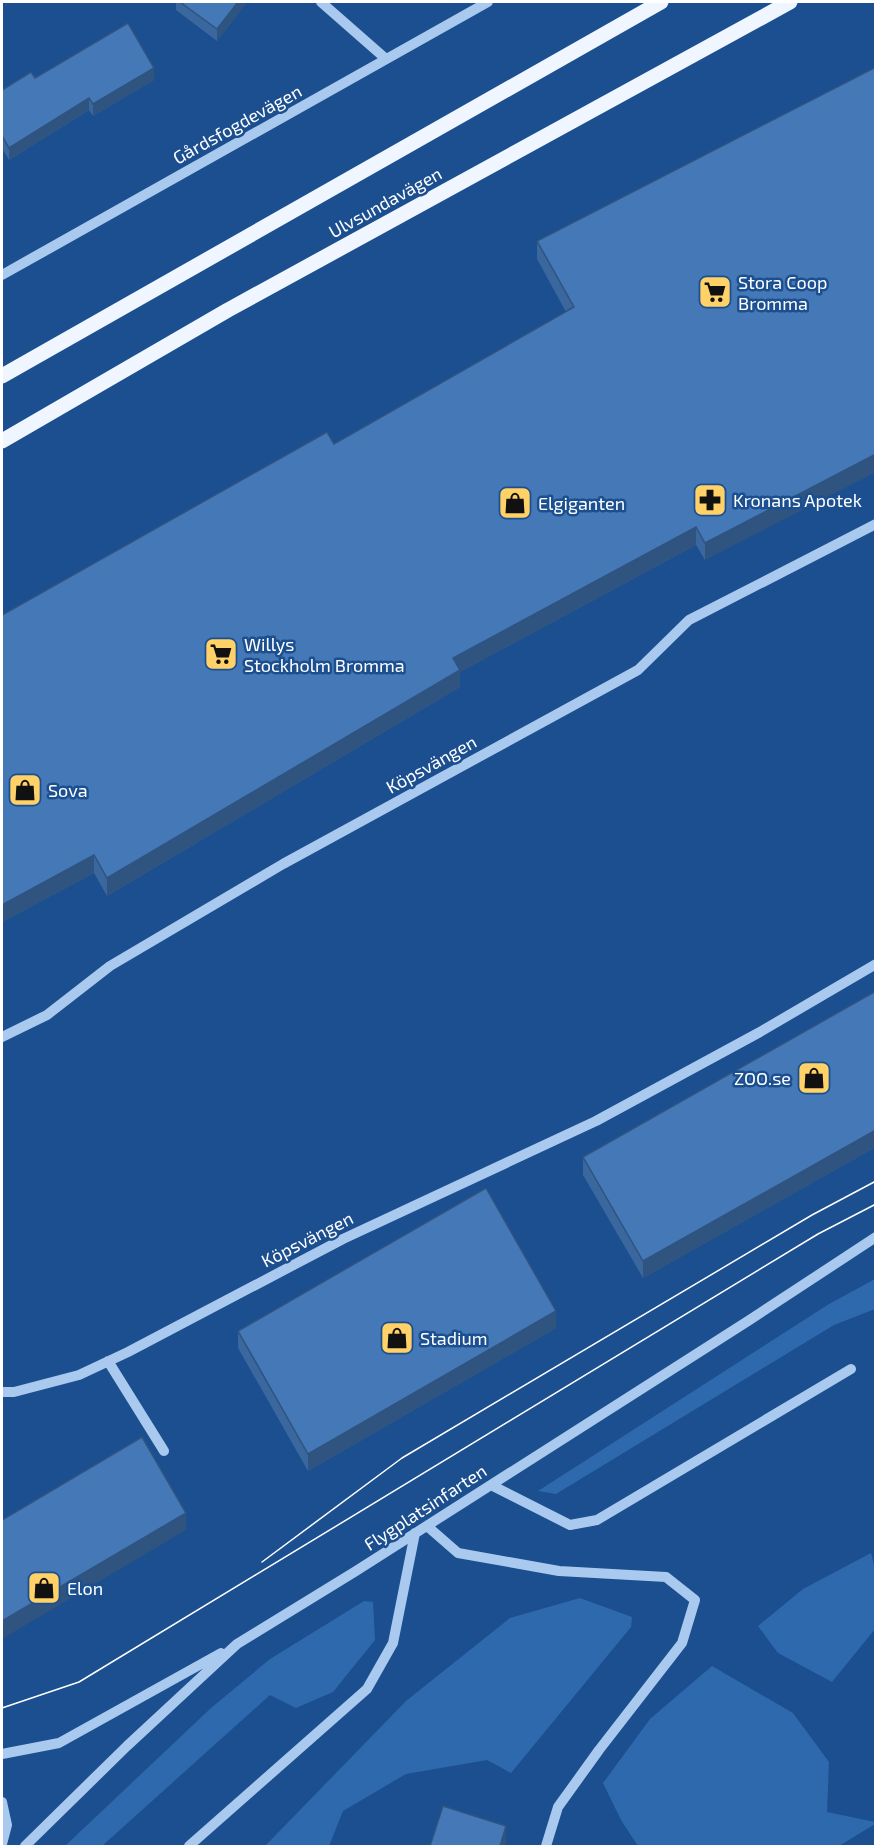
<svg xmlns="http://www.w3.org/2000/svg" width="877" height="1848" font-family="'Exo 2',sans-serif">
<style>
.green{fill:#2e69ad}
.lines{fill:none;stroke-linecap:round;stroke-linejoin:round}
.minor{stroke:#a9c9ee;stroke-width:10}
.major{stroke:#f0f6ff;stroke-width:15}
.tram{stroke:#fff;stroke-width:1.5}
.wall{fill:#3a679d}
.shaded-wall{fill:#305480}
.building{fill:#4478b7;stroke:#305480;stroke-width:1.5}
.labels{text-anchor:middle;dominant-baseline:central;stroke-width:5;stroke-linejoin:round;paint-order:stroke}
.street-label{font-size:18px;fill:#fff;stroke:#1b4f8f}
.poi-label{font-size:18px;fill:#fff;stroke:#1b4f8f;text-anchor:start}
</style>
<rect width="100%" height="100%" fill="#1b4f8f"/>
<path class="green" d="M875,1279V1309L834,1325L556,1494L538,1491L829,1304Z
M871,1553L875,1569V1629L832,1682L778,1653L758,1626L803,1589Z
M580,1598L632,1617L631,1627L511,1773L487,1760L406,1774L343,1811L329,1846H265L406,1701L510,1618Z
M364,1601L373,1602L375,1640L333,1692L296,1708L270,1695L102,1846H65L211,1708L270,1659Z
M712,1666L793,1713L829,1762L827,1812L875,1822V1824L839,1846H638L621,1820L603,1783L650,1719Z"/>
<g class="lines">
<path class="minor" d="M321,2L386,59
M2,275L488,2
M2,1037L47,1015L110,966L283,864L638,670L689,620L876,524
M108,1361L164,1451
M2,1392H14L79,1375L128,1352L343,1239L596,1121L760,1032L876,964
M491,1485L570,1525L597,1520L851,1369
M427,1526L458,1553L559,1571L666,1577L695,1600L682,1643L599,1750L558,1807L546,1846
M2,1754L59,1743L221,1653
M2,1802L7,1825L2,1844
M25,1846L127,1746L237,1644L356,1571L748,1321L876,1237
M189,1846L367,1689L393,1643L415,1533"/>
<path class="major" d="M2,376L661,2
M2,441L228,310L790,2"/>
<path class="tram" d="M262,1562L402,1458L812,1215L876,1181
M2,1708L79,1682L818,1234L876,1204"/>
</g>
<path class="wall" d="M176,2H247L217,41L176,10Z
M876,67L705,560L696,545L460,672V687L107,896L94,873L2,922L334,444L566,312L537,259V241Z
M35,78L154,80L93,116L89,110L9,160L2,148V90Z
M876,991V1147L643,1278L583,1175V1157Z
M556,1328L308,1471L238,1348V1331Z"/>
<path class="shaded-wall" d="M238,2H247L217,41V29Z
M154,68V80L93,116V104Z
M89,98V110L9,160V148Z
M876,454V472L705,560V543Z
M696,527V545L460,672V687L107,896V878L453,658Z
M94,855V873L2,922V905Z
M876,1130V1147L643,1278V1261Z
M556,1311V1328L308,1471V1454Z
M186,1513V1530L2,1639V1621Z
M506,1826V1843L505,1846H500Z"/>
<path class="building" d="M180,2H238L217,29Z
M128,23L154,68L93,104L89,98L9,148L2,136V90L31,72L35,78Z
M876,67V454L705,543L696,527L453,658L460,670L107,878L94,855L2,905V615L327,432L334,444L574,307L537,241Z
M876,991V1130L643,1261L583,1157Z
M486,1188L556,1311L308,1454L238,1331Z
M142,1437L186,1513L2,1621V1520Z
M443,1806L506,1826L500,1846H430Z"/>
<defs>
<g id="supermarket-square" transform="scale(1.725)"><rect x="-9" y="-9" width="18" height="18" rx="4" fill="#ffd166" stroke="#1b4f8f"/><path d="M-6-5.5h2.5l.6 2H6L4.5 2H-2.5L-4.4-4H-6ZM-1.5 3.2a1.3 1.3 0 1 0 .1 0ZM3 3.2a1.3 1.3 0 1 0 .1 0Z" fill="#111"/></g>
<g id="pharmacy-square" transform="scale(1.725)"><rect x="-9" y="-9" width="18" height="18" rx="4" fill="#ffd166" stroke="#1b4f8f"/><path d="M-2-6h4v4h4v4h-4v4h-4v-4h-4v-4h4Z" fill="#111"/></g>
<g id="shop-square" transform="scale(1.725)"><rect x="-9" y="-9" width="18" height="18" rx="4" fill="#ffd166" stroke="#1b4f8f"/><path d="M-5-2.5h2.3a2.7 3.5 0 0 1 5.4 0H5L5.5 6h-11ZM-1.5-2.5h3a1.5 2.3 0 0 0-3 0Z" fill="#111"/></g>
</defs>
<g fill-rule="evenodd">
<use href="#supermarket-square" x="715" y="292"/>
<use href="#pharmacy-square" x="710" y="500"/>
<use href="#shop-square" x="515" y="503"/>
<use href="#supermarket-square" x="221" y="654"/>
<use href="#shop-square" x="25" y="790"/>
<use href="#shop-square" x="814" y="1078"/>
<use href="#shop-square" x="397" y="1338"/>
<use href="#shop-square" x="44" y="1588"/>
</g>
<g class="labels">
<g class="street-label">
<text transform="translate(237 124) rotate(-29)">Gårdsfogdevägen</text>
<text transform="translate(385 202) rotate(-29)">Ulvsundavägen</text>
<text transform="translate(431 764) rotate(-29)">Köpsvängen</text>
<text transform="translate(307 1239) rotate(-27)">Köpsvängen</text>
<text transform="translate(425 1507) rotate(-33)">Flygplatsinfarten</text>
</g>
<g class="poi-label">
<text x="738" y="282">Stora Coop<tspan x="738" dy="21">Bromma</tspan></text>
<text x="733" y="500">Kronans Apotek</text>
<text x="538" y="503">Elgiganten</text>
<text x="244" y="644">Willys<tspan x="244" dy="21">Stockholm Bromma</tspan></text>
<text x="48" y="790">Sova</text>
<text x="791" y="1078" text-anchor="end">ZOO.se</text>
<text x="420" y="1338">Stadium</text>
<text x="67" y="1588">Elon</text>
</g>
</g>
<rect width="877" height="1848" fill="none" stroke="#ffffff" stroke-width="6"/>
</svg>
